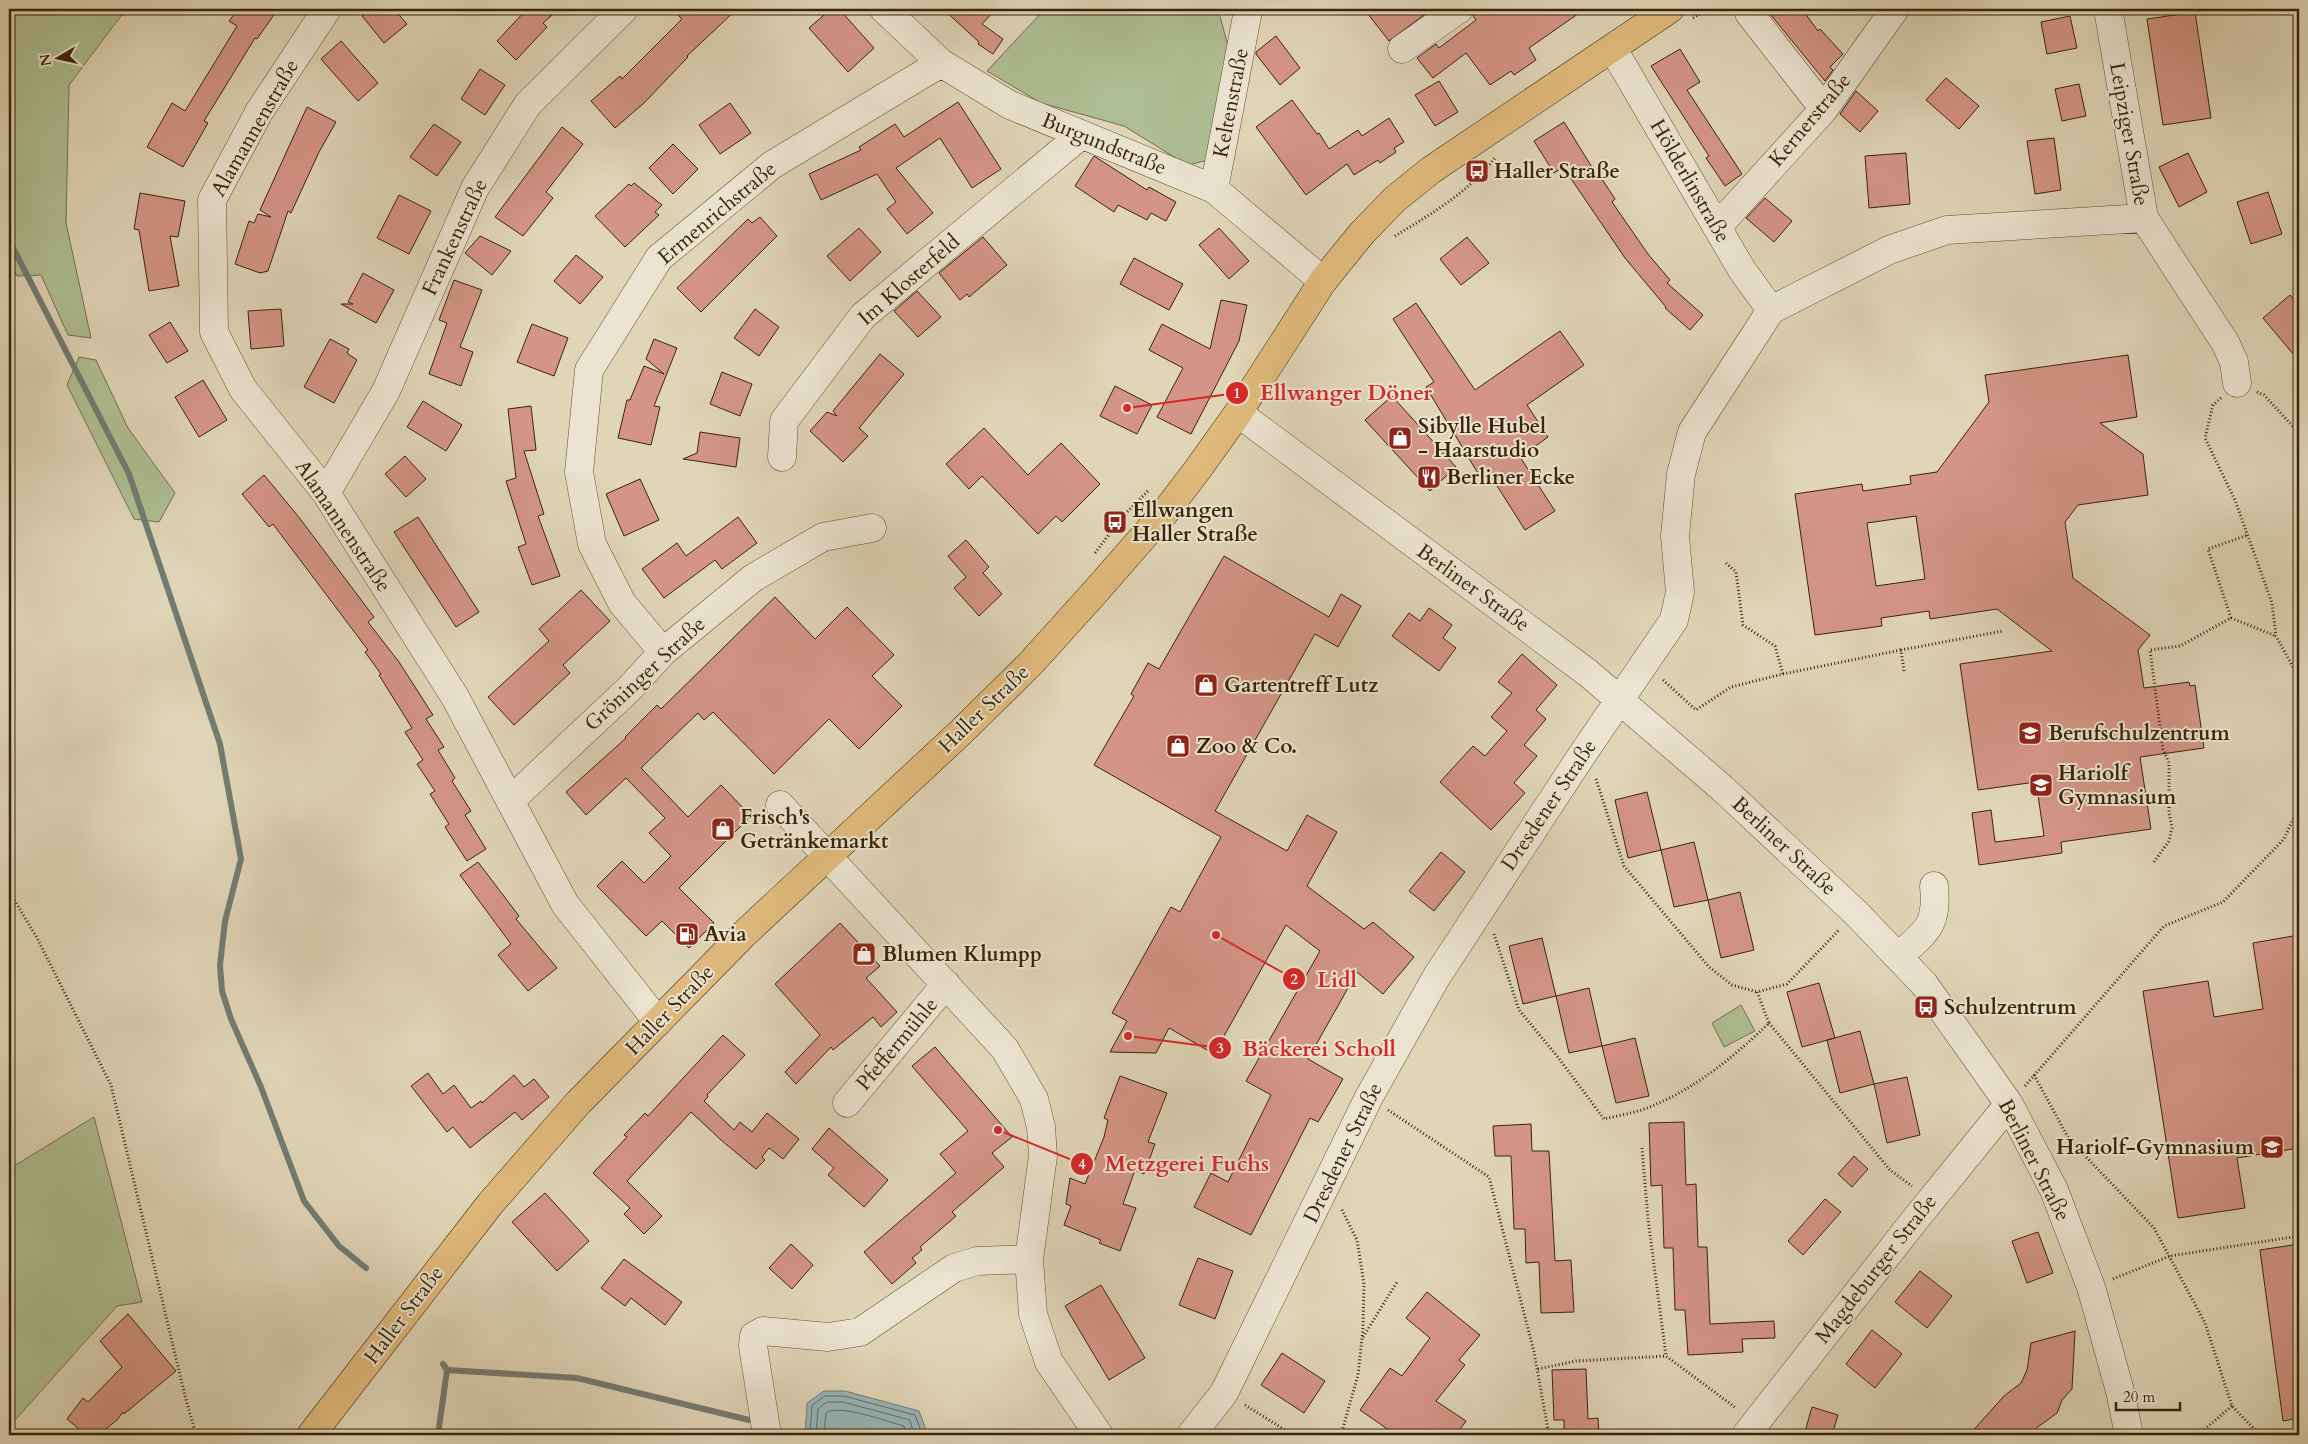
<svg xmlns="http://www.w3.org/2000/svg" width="2308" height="1444" font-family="Cardo,serif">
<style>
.green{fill:#aebe92;stroke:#74714c}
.water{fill:#98b6b9;stroke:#727c72}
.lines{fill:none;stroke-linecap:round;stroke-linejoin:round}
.shore{stroke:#696d60;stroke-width:1}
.stream{stroke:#727c72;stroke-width:6}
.building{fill:#d49586;stroke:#3a2407;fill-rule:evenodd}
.minor-casing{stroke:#645033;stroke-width:29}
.major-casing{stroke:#3a2407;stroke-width:29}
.path{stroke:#3a2407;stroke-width:3;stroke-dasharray:1 2.5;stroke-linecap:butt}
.minor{stroke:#ebe4d0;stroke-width:28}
.major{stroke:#e0ba7c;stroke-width:28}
.labels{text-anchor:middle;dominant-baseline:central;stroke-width:4;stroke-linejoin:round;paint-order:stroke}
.street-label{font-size:21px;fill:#3a2407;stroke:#ebe4d0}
.poi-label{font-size:21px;font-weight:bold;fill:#3a2407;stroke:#ebe4d0;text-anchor:start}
.leader{fill:none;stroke:#d62828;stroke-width:2}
.callout-dot{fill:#d62828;stroke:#ebe4d0;stroke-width:2}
.mark-label{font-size:15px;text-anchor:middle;font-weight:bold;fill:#fff}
.callout-label{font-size:22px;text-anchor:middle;font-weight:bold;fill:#d62828;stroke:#ebe4d0;stroke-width:4;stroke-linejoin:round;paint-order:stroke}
</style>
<rect width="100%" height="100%" fill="#e0d5b7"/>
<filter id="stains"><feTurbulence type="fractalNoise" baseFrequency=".004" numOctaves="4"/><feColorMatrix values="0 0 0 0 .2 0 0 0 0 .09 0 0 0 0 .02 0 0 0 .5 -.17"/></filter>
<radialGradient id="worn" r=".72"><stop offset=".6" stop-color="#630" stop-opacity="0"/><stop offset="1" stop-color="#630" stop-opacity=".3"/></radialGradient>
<path class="green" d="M9,9H126L69,85L66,223L91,338L68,335L41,275L17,276L9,259Z
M1045,9H1218L1230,53L1209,160L1187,165L1124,126L1041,103L987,71Z
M79,357L96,360L128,428L175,493L159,522L134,519L67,385Z
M1741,1005L1755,1031L1724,1047L1712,1023Z
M94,1117L142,1302L117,1306L9,1427V1169Z"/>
<path class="water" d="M824,1391H845L919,1411L925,1427V1435H805L807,1403Z"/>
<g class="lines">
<path class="shore" d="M810,1435L812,1405L825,1396H844L915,1415L920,1428V1435
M816,1435L818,1409L827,1402H843L910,1420L914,1435
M824,1435L826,1413C838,1403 888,1422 904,1426L906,1435"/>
<path class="stream" d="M9,240L129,474L220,744L241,859L225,921L220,965L222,991L231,1019L261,1087L304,1201L339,1246L366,1268
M447,1370L577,1378L749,1420
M438,1435L447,1370L443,1364"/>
</g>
<path class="building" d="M238,9H278L257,39L255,38L204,121L208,123L183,167L147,147L172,103L185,111L237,26L229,21Z
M371,9H394L407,24L384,43L362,16Z
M527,9H559L543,23L547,27L516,60L497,41Z
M672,9H737L687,56L688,57L644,103L615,128L591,101L620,76L622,79L682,19Z
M831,9H839L874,48L848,72L809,28Z
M943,9H996L982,24L1003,39L993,54L978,44L979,42Z
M1364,9H1432L1389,41Z
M1474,9H1585L1529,48L1536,60L1514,75L1511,71L1490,85L1466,53L1433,78L1417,58L1436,44L1439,48L1476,20L1473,16Z
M1766,9H1802L1818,31L1820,29L1843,54L1830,67L1833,70L1825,81Z
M2195,12L2211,118L2163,125L2147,19Z
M2070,16L2077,48L2047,54L2041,22Z
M1276,36L1300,68L1280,85L1256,54V52Z
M341,41L378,83L358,101L321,59Z
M1680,49L1700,82L1687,90L1742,174L1725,186L1706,158L1709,156L1651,66Z
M480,69L505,85L485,115L461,99Z
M1946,78L1979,106L1959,129L1926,100Z
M1439,81L1458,112L1435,126L1415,95Z
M2079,84L2086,116L2062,121L2055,89Z
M1856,91L1878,111L1860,132L1840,114Z
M1292,100L1317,134L1319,133L1329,149L1358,130L1362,136L1389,118L1404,142L1394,148L1396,152L1380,163L1378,160L1354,175L1347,164L1306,195L1256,127Z
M958,102L1001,169L972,188L940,138L896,168L933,213L907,234L887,209L896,202L877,174L821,200L809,174L861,150L859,147L895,124L904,137Z
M730,103L751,133L720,154L699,125Z
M307,107L336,122L319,152L291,213L288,211L268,271L260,273L235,264L249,221L254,223L258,214L271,217L260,210Z
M1564,122L1598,177L1600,176L1615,199L1612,202L1648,254L1670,280L1667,283L1703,315L1690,330L1665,308L1666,307L1625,258L1563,167L1554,173L1534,141Z
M434,124L461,142L437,176L410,157Z
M562,127L583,144L546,192L553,198L523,236L495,217Z
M2054,138L2061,190L2035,194L2027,141Z
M673,144L698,169L673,194L649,168Z
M1906,153L1910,204L1869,208L1865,156Z
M2188,153L2207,192L2179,207L2159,167Z
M1094,156L1147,190L1149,187L1176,202L1166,221L1151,213L1147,220L1118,205L1114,212L1075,186Z
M634,183L662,205L655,212L659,215L625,247L595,216L629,184L631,186Z
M2268,192L2282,234L2251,244L2237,202Z
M140,193L185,201L178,237L170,236L179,286L149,291L139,230L134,229Z
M399,195L431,211L409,254L377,238Z
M1765,198L1792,221L1774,242L1746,218Z
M760,217L777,236L701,312L677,288L748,219L752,223Z
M859,228L881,252L850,281L827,256Z
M1219,228L1249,261L1229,279L1199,245Z
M480,236L511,251L492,275L465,253Z
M983,237L1007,265L969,297L967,294L960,300L939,273Z
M1467,237L1489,263L1461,285L1440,259Z
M576,255L603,277L580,304L554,281Z
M1134,258L1183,284L1169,310L1120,284Z
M363,273L394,290L376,323L341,304H353L348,302Z
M454,280L482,290L460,347L473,352L461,386L429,374L447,323L439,320Z
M917,291L941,317L918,337L894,311Z
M2290,295L2299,306V361L2263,318Z
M1221,300L1247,305L1239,341L1191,434L1157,417L1183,368L1149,350L1162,324L1210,349Z
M1416,303L1475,390L1560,331L1584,365L1527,405L1548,437L1520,457L1555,511L1525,530L1487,470L1479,475L1426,387L1434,382L1393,319Z
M281,309L284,346L251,349L248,311Z
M755,309L779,327L759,356L734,338Z
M170,322L188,351L167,363L149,335Z
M532,324L568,338L554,376L517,362Z
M330,339L349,349L347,353L357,360L334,403L304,387Z
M654,339L677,348L654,406L660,407L651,445L618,438L627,400H630L644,366L664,374L646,359Z
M880,354L904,374L859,428L868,436L843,462L810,431L827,412L837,416L833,411Z
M2128,355L2137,417L2100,423L2143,454L2148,495L2078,505L2065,522L2073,578L2150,635L2138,650L2144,688L2189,682L2190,686L2195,685L2204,748L2140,757L2151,829L2061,842L2062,853L1979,865L1972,813L1991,810L1995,842L2044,836L2036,782L1978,790L1960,664L2052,651L1997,609L1930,619L1929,611L1881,618L1882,626L1815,635L1795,494L1862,484L1863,491L1911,484L1910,476L1937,472L1989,402L1985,375ZM1916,516L1925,579L1876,586L1867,523Z
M722,372L752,384L740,416L710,404Z
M203,380L227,420L199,437L175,397Z
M1115,386L1152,405L1137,434L1100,416Z
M1392,396L1456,467L1430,491L1365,420Z
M423,401L462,425L446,451L407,427Z
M531,406L536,450L524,451L544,514L538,516L560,576L532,585L518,547L526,544L506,481L516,478L508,409Z
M984,428L1028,475L1061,443L1100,484L1062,522L1056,516L1038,534L982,476L969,489L946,464Z
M700,432L740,438L736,467L683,459L697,453Z
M405,456L426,479L406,497L385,474Z
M264,475L298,516L374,617L368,622L399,662L433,715L426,719L444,747L438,750L455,778L452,781L471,811L465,815L486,849L467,861L445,827L449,824L430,794L435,791L417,764L423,760L405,732L412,728L379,675L381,674L365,652L368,650L273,524L269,527L242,494Z
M640,479L659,520L624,536L606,494Z
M418,517L479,612L456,627L394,532Z
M738,517L757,543L722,569L715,560L664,598L642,569L677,543L686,556Z
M966,540L989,567L983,573L1002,594L979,616L954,588L966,577L948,556Z
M1224,556L1329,617L1341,594L1361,606L1338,647L1315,634L1215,811L1287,851L1307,815L1337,832L1307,886L1364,929L1373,922L1414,957L1383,994L1357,972L1308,1059L1343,1079L1318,1122L1310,1118L1251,1235L1194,1207L1211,1173L1228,1182L1271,1095L1246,1081L1320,951L1286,925L1214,1054L1169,1028L1156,1053L1110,1052L1127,1021L1112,1013L1171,907L1180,912L1221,837L1094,765L1134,696L1131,694L1148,663L1159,669Z
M581,590L610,621L563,665L570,673L514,725L488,697L549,641L539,629Z
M775,597L815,639L847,607L894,655L872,676L902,706L859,749L829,719L774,774L713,712L704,720L698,713L641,768L688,817L721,785L751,816L679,888L714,923L689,948L662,921L646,936L597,886L622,861L644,883L671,856L649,833L665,818L626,778L586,815L566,792L626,738L625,737L657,705L661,709Z
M1429,608L1452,625L1443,638L1456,648L1439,671L1392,636L1409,613L1420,621Z
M1522,654L1557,685L1536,710L1546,719L1524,745L1537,756L1514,783L1525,793L1491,830L1440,782L1473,746L1485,756L1507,731L1491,717L1512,693L1498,682Z
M1647,792L1661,850L1628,858L1615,800Z
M1694,842L1708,900L1674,907L1661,850Z
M1441,852L1465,872L1434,911L1409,891Z
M478,862L519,916L516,919L557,968L528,991L498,955L511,944L460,875Z
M1740,892L1754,950L1721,958L1708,900Z
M840,923L880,966L866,978L897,1012L881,1027L873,1017L833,1050L831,1047L796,1084L785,1072L820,1035L775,984Z
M2299,935V1148L2237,1158L2245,1208L2178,1218L2143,991L2208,981L2214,1017L2263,1009L2253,943Z
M1542,938L1556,996L1523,1004L1509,946Z
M1819,983L1835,1038L1802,1047L1787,992Z
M1589,988L1602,1046L1569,1053L1556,996Z
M1860,1031L1874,1084L1840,1093L1827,1040Z
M723,1035L745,1055L707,1095L708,1097L704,1101L734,1130L740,1122L752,1132L767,1113L799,1139L783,1159L769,1148L762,1157L765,1160L756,1169L721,1140L691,1112L627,1181L662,1216L644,1234L624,1214L630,1208L593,1173L627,1137L624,1135L645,1113L648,1116Z
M1635,1038L1649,1096L1616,1103L1602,1046Z
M935,1047L1012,1137L992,1153L1004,1167L952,1212L956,1216L920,1247L922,1250L912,1258L916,1263L892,1284L864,1252L956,1173L940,1154L968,1131L912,1066Z
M428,1073L443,1094L454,1085L471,1108L481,1101L482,1103L514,1075L524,1087L534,1079L549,1097L522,1120L515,1112L470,1148L453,1127L447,1132L411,1086Z
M1120,1076L1167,1093L1148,1142L1155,1144L1144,1174L1135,1170L1123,1204L1136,1208L1120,1251L1099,1243L1101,1240L1064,1225L1071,1206L1066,1204L1070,1178L1085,1184L1104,1137L1108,1120L1104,1118Z
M1907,1077L1920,1135L1887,1143L1874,1084Z
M1684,1122L1686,1185L1696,1184L1698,1247H1707L1710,1324L1774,1321L1775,1338L1742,1339L1743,1352L1688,1355L1685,1310H1675L1673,1248H1664L1662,1185L1651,1186L1649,1123Z
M1531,1124L1532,1151H1549L1555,1261L1571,1260L1574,1312L1541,1313L1539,1262L1526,1263L1525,1229H1514L1511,1156H1495L1493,1126Z
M829,1128L888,1180L864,1207L828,1175L834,1168L812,1149Z
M1854,1156L1868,1169L1852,1187L1838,1174Z
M545,1193L589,1241L557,1271L512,1222Z
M1825,1199L1841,1212L1803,1255L1788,1241Z
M2038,1232L2053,1273L2027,1283L2012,1241Z
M791,1244L813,1265L792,1289L769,1268Z
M2299,1244V1418L2283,1421L2260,1250Z
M1198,1258L1233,1271L1215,1319L1179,1305Z
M624,1259L682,1302L665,1325L631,1298L625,1306L601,1288Z
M1920,1271L1952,1296L1927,1328L1895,1302Z
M1101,1285L1145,1358L1109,1380L1065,1306Z
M1427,1292L1480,1335L1459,1360L1465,1365L1436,1401L1466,1421L1456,1435H1396L1360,1410L1390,1368L1402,1376L1430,1338L1406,1318Z
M128,1314L176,1371L124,1414L123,1412L117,1420L98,1435H86L67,1419L83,1398L88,1402L122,1367L100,1341Z
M1872,1330L1902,1354L1875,1388L1846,1364Z
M2075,1331L2072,1389L2062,1400L2057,1413L2027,1435H1969L2004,1396L2021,1383L2027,1370L2031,1343Z
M1282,1353L1325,1381L1304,1413L1261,1385Z
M1586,1369L1588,1419L1598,1418L1599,1435H1564V1420H1554L1552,1370Z
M1812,1407L1838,1415L1832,1435H1804Z"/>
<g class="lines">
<g class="minor-casing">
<path id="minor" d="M327,9L259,112L212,200L214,332L243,389L326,493L455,697L565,904L658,1022
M884,9L941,63L1010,105L1214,189L1323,281
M2108,9L2144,218L2226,344L2234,362L2237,383
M1749,13L1824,109
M1402,49L1459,9
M1613,49L1742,270L1771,310
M1214,189L1247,16
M1718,226L1824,109L1895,9
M1238,413L1588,673L1722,788L1856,913L1924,984L2009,1104L2054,1190L2091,1287L2120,1391L2129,1435
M782,457L784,421L863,316L1081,135
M326,493L386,391L475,188L528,104L624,9
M663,652L622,603L592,544L579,472L589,370L659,258L772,165L941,63
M510,801L629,689L663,652L753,578L823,537L872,528
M780,805L1005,1049L1034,1099L1041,1127L1043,1156L1029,1259L1033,1314L1049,1362L1099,1435
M1898,957C1926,931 1938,927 1934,886
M847,1103L946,984
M767,1435L753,1346L754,1336L763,1331L828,1337L860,1332L954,1268L977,1261L1029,1259
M1191,1435L1224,1393L1369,1097L1437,976L1580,758L1674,620L1680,592L1675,536L1681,474L1692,432L1771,310L1889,250L1947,230L2144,218
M1746,1435L1914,1221L2009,1104"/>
</g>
<g class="major-casing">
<path id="major" d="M311,1435L490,1204L578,1103L744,934L961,732L1031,663L1096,591L1166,511L1198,469L1238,413L1323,281L1362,233L1395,199L1431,170L1670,9"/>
</g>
<path class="path" d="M1693,18L1708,9
M1395,236C1431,214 1469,192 1495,158
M2257,392L2264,395L2299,433
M2221,398L2213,405L2205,438L2235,500L2272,603L2276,636L2299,678
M1095,553L1123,516L1149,490
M1726,563L1736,572L1743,625L1775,646L1783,674
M2231,618L2208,549L2248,535
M1904,671L1901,650L2003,631
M1663,680L1696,710L1731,687L1783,674L1901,650
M1596,779L1624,866L1709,967L1732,985L1757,992
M2154,862L2169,841L2172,828L2169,812V763L2163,749L2150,650L2180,646L2231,618L2276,636
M9,891L36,936L111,1085L185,1396L194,1428L199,1435
M1494,934L1519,1010L1557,1056L1604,1119C1619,1115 1637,1113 1652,1106C1696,1088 1735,1056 1769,1023L1757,992L1787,984L1839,930
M1769,1023L1890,1170L1912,1186
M2034,1075L2069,1139L2154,1228L2205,1323L2232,1406L2260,1435
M2025,1086L2164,926L2223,902L2284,839L2299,806
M1388,1110L1489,1177L1534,1352L1549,1435
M1642,1148L1648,1219L1666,1356L1736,1408
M2113,1279L2170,1256L2299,1236
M1363,1337L1397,1282
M1538,1369L1576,1361L1666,1356
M1245,1405L1293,1435
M2199,1434L2232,1406
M1341,1435L1358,1375L1363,1329L1364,1284L1357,1240L1341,1208"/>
<use href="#minor" class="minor"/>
<use href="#major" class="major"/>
</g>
<defs>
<g id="bus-square" transform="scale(1.25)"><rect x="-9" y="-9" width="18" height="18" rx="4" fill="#8f2418" stroke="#ebe4d0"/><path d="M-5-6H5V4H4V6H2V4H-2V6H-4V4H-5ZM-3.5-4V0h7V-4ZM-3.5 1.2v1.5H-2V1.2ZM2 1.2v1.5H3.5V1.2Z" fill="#fff"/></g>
<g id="shop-square" transform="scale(1.25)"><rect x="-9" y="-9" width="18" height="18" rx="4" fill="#8f2418" stroke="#ebe4d0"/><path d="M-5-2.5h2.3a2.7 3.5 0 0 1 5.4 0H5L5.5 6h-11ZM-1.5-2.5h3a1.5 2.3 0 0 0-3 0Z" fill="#fff"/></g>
<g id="restaurant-square" transform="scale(1.25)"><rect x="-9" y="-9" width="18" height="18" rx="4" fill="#8f2418" stroke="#ebe4d0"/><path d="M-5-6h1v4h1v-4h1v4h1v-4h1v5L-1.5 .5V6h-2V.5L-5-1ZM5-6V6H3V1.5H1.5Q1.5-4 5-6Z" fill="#fff"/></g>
<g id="school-square" transform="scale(1.25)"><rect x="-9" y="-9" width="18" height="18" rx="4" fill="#8f2418" stroke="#ebe4d0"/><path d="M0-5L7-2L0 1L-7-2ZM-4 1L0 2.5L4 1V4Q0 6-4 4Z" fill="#fff"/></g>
<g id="fuel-square" transform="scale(1.25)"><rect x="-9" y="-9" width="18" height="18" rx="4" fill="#8f2418" stroke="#ebe4d0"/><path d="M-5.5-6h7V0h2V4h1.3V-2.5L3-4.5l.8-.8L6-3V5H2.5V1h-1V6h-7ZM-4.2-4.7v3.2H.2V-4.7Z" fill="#fff"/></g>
</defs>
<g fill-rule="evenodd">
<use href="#bus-square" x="1477" y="171"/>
<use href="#shop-square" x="1400" y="438"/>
<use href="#restaurant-square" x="1429" y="477"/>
<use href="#bus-square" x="1115" y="522"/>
<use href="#shop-square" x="1206" y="685"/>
<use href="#school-square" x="2030" y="733"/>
<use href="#shop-square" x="1178" y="746"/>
<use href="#school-square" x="2041" y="785"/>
<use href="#shop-square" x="723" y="829"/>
<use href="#fuel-square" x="687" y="934"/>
<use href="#shop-square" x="864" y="954"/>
<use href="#bus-square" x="1926" y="1007"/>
<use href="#school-square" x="2272" y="1147"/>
</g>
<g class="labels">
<g class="street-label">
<text transform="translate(1231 103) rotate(-79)">Keltenstraße</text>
<text transform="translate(1810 120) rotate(-50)">Kernerstraße</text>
<text transform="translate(255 128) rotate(-60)">Alamannenstraße</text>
<text transform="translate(2129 134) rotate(80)">Leipziger Straße</text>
<text transform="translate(1104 144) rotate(22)">Burgundstraße</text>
<text transform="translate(1690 181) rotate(60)">Hölderlinstraße</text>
<text transform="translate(717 213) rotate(-40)">Ermenrichstraße</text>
<text transform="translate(455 237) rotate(-65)">Frankenstraße</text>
<text transform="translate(909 280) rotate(-41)">Im Klosterfeld</text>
<text transform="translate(343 526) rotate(56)">Alamannenstraße</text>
<text transform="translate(1473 588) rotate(36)">Berliner Straße</text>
<text transform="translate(645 674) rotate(-43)">Gröninger Straße</text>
<text transform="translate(984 709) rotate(-44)">Haller Straße</text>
<text transform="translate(1549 805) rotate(-56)">Dresdener Straße</text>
<text transform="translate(1784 846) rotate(43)">Berliner Straße</text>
<text transform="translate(670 1010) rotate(-46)">Haller Straße</text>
<text transform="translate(897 1044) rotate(-50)">Pfeffermühle</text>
<text transform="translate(1343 1153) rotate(-64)">Dresdener Straße</text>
<text transform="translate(2034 1160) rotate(63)">Berliner Straße</text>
<text transform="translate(1876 1269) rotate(-52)">Magdeburger Straße</text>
<text transform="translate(404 1315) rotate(-53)">Haller Straße</text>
</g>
<g class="poi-label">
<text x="1494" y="171">Haller Straße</text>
<text x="1418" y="426">Sibylle Hubel<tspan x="1418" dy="24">- Haarstudio</tspan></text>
<text x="1446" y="477">Berliner Ecke</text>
<text x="1132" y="510">Ellwangen<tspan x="1132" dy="24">Haller Straße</tspan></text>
<text x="1224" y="685">Gartentreff Lutz</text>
<text x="2048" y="733">Berufschulzentrum</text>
<text x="1196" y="746">Zoo &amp; Co.</text>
<text x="2058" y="773">Hariolf<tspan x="2058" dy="24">Gymnasium</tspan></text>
<text x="740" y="817">Frisch's<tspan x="740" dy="24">Getränkemarkt</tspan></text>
<text x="704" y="934">Avia</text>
<text x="882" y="954">Blumen Klumpp</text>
<text x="1944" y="1007">Schulzentrum</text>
<text x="2254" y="1147" text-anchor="end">Hariolf-Gymnasium</text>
</g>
</g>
<path class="leader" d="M1127 408L1237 393M1216 935L1294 979M1128 1036L1220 1048M998 1130L1082 1164"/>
<g class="callout-dot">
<circle cx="1127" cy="408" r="5"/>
<circle cx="1216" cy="935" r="5"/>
<circle cx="1128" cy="1036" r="5"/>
<circle cx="998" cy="1130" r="5"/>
<circle cx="1237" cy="393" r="12"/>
<circle cx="1294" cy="979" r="12"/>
<circle cx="1220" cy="1048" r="12"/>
<circle cx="1082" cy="1164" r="12"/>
</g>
<g class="mark-label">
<text x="1237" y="398">1</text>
<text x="1294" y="984">2</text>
<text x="1220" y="1053">3</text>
<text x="1082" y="1169">4</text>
</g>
<g class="callout-label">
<text x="1346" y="400">Ellwanger Döner</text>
<text x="1337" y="987">Lidl</text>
<text x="1319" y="1056">Bäckerei Scholl</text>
<text x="1187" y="1171">Metzgerei Fuchs</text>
</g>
<rect width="2308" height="1444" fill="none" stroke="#e0d5b7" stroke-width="30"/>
<rect x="10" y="10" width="2288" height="1424" fill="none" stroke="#3a2407" stroke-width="2.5"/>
<rect x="15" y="15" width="2278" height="1414" fill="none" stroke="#3a2407"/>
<g transform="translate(58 58) rotate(261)" stroke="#ebe4d0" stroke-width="4" paint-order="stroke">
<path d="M0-4L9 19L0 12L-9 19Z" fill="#3a2407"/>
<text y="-8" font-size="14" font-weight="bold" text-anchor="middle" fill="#3a2407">N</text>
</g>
<path d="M2116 1402v8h64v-8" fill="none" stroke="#3a2407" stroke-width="2.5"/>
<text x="2123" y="1402" font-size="15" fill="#3a2407" stroke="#ebe4d0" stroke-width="4" paint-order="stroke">20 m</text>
<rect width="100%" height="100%" filter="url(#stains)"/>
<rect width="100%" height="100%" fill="url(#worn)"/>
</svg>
